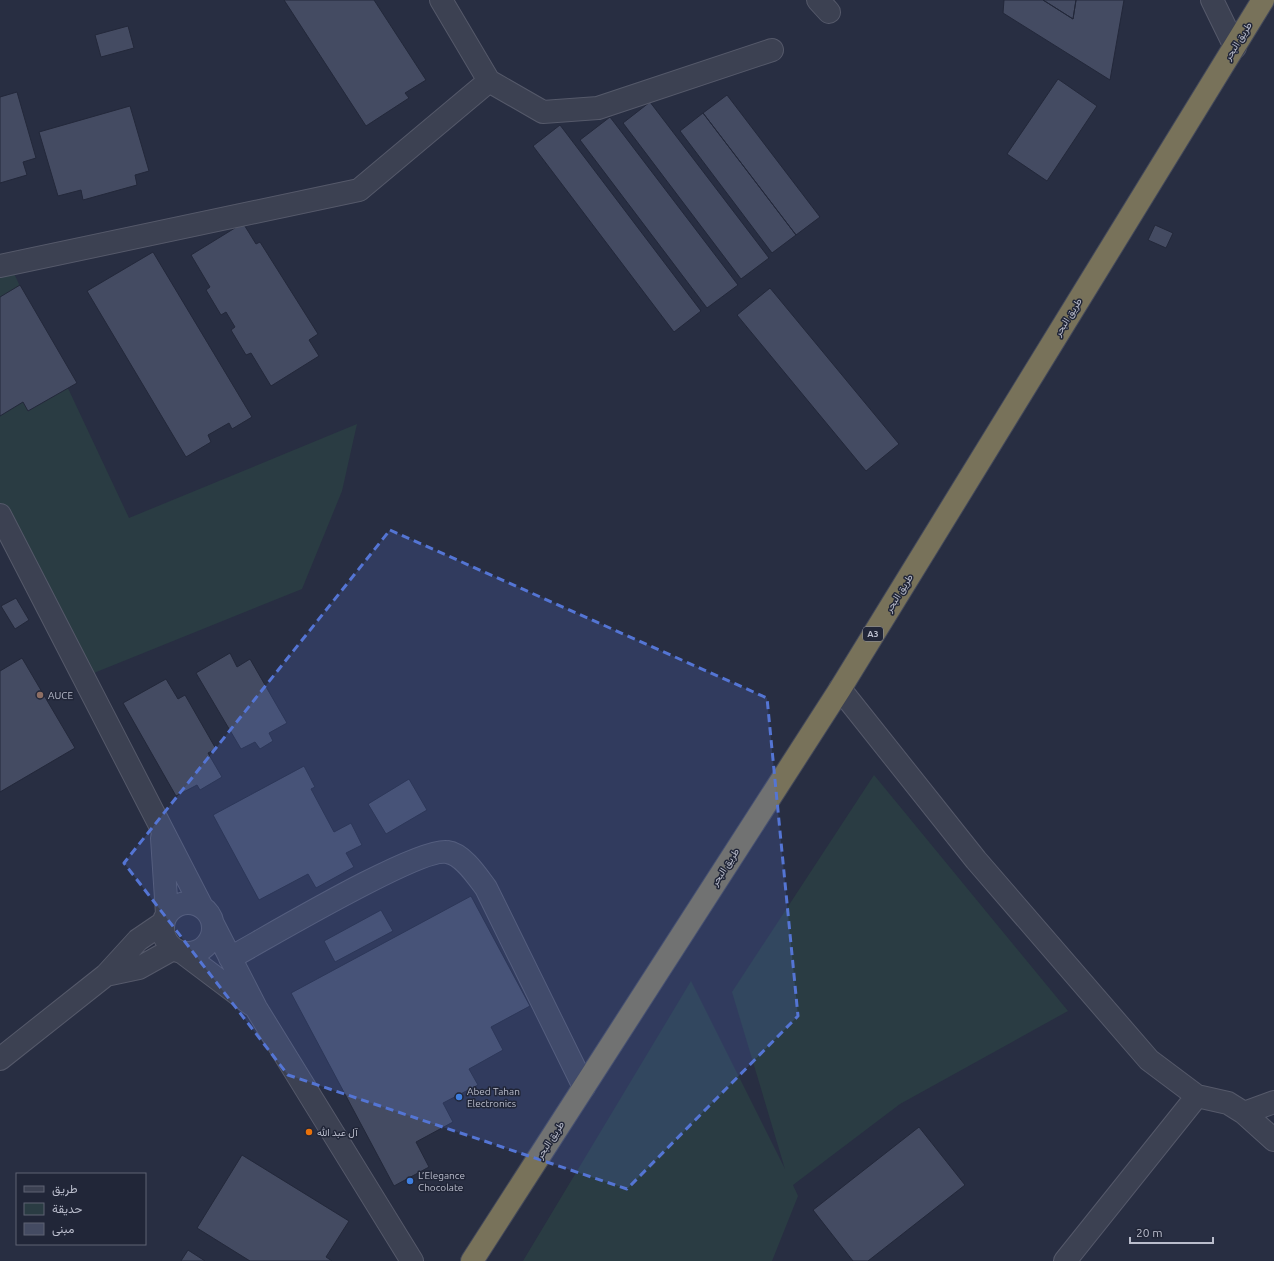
<svg xmlns="http://www.w3.org/2000/svg" width="1274" height="1261" font-family="Ubuntu,Vazirmatn,sans-serif">
<style>
.green{fill:#2a3c43}
.building{fill:#444b62;stroke:#23283a}
.lines{fill:none;stroke-linecap:round;stroke-linejoin:round}
.minor-casing{stroke:#55596a;stroke-width:24}
.highway-casing{stroke:#44495a;stroke-width:24}
.minor{stroke:#3c4152;stroke-width:22}
.highway{stroke:#78725a;stroke-width:22}
.marked{fill:#5475d4;fill-opacity:0.2;stroke:#5475d4;stroke-width:3;stroke-dasharray:8 5;stroke-linejoin:round}
.education-dot{fill:#8d6e63;stroke:#212638;stroke-width:1.5}
.shop-dot{fill:#3f7fe0;stroke:#212638;stroke-width:1.5}
.food-dot{fill:#e8710a;stroke:#212638;stroke-width:1.5}
.labels{text-anchor:middle;dominant-baseline:central;stroke-width:3;stroke-linejoin:round;paint-order:stroke}
.shield{fill:#212638;stroke:#8c90a0;stroke-width:1}
.shield-label{font-size:9px;font-weight:bold;fill:#babdcc}
.street-label{font-size:10px;fill:#babdcc;stroke:#212638}
.poi-label{font-size:10px;fill:#babdcc;stroke:#212638;text-anchor:start}
</style>
<rect width="100%" height="100%" fill="#282e42"/>
<path class="green" d="M10,265L129,518L357,424L342,491L302,589L79,679L0,536V268Z
M874,775L1068,1011L900,1104L793,1185L798,1196L772,1261H523L691,981L785,1169L732,992Z"/>
<path class="building" d="M284,0H374L426,80L405,93L409,98L366,126Z
M1004,0H1043L1073,19L1076,0H1124L1110,80L1003,13Z
M1043,0H1076L1073,19Z
M128,26L134,48L101,57L95,35Z
M1058,79L1097,106L1047,181L1007,154Z
M17,92L36,158L23,162L27,175L0,183V97Z
M727,95L820,217L796,235L703,113Z
M650,102L769,258L741,279L623,123Z
M130,106L149,171L135,175L137,185L83,200L81,190L58,196L39,132Z
M703,113L796,235L772,253L680,131Z
M610,117L738,285L707,308L580,140Z
M560,125L701,311L674,332L533,146Z
M243,223L256,244L260,242L318,334L309,340L319,356L271,386L251,353L246,355L231,330L235,327L226,312L221,315L206,290L210,287L191,255Z
M1155,225L1173,233L1166,248L1148,240Z
M153,252L252,417L232,429L229,423L208,435L211,442L186,457L87,291Z
M20,285L77,383L28,411L23,402L0,416V297Z
M770,288L899,444L866,471L737,315Z
M16,598L29,620L15,629L1,606Z
M230,653L237,667L250,659L287,723L269,733L273,741L260,749L255,742L241,749L196,673Z
M22,658L75,748L0,792V671Z
M166,679L178,699L185,695L216,749L208,753L222,777L200,790L197,785L176,796L123,703Z
M304,766L315,787L311,789L334,832L351,823L362,845L346,853L354,867L316,888L308,874L259,900L213,815Z
M409,779L427,810L386,834L368,804Z
M471,896L530,1006L491,1027L503,1050L469,1069L478,1085L443,1103L453,1122L416,1142L429,1167L394,1186L291,993Z
M381,910L393,931L335,962L324,941Z
M919,1127L965,1185L868,1261H853L813,1210Z
M242,1155L349,1221L326,1257L332,1261H250L197,1228Z
M188,1250L205,1261H181Z"/>
<g class="lines">
<g class="minor-casing">
<path id="minor" d="M441,0L489,81L543,112L598,108L772,50
M818,0L829,12
M1212,0L1235,47
M0,266L359,190L489,81
M0,515L202,907
M840,689L976,860L1149,1060L1197,1096L1228,1103L1244,1113L1274,1102
M162,838L167,914
M163 928a25 25 0 1 1 50 0a25 25 0 1 1-50 0Z
M213,924L256,1008L412,1261
M183,953L252,1005
M230,958C265,939 418,847 447,852C463,854 477,876 486,888L584,1087
M106,975L139,968L173,949
M0,1059L106,975L138,940L163,923
M1244,1113L1274,1140
M1065,1261L1197,1096"/>
</g>
<g class="highway-casing">
<path id="highway" d="M472,1261L840,689L1263,0"/>
</g>
<use href="#minor" class="minor"/>
<use href="#highway" class="highway"/>
</g>
<path class="marked" d="M390,530L767,698L798,1016L627,1189L288,1075L124,863Z"/>
<circle class="education-dot" cx="40" cy="695" r="4"/>
<g class="shop-dot">
<circle cx="459" cy="1097" r="4"/>
<circle cx="410" cy="1181" r="4"/>
</g>
<circle class="food-dot" cx="309" cy="1132" r="4"/>
<g class="labels">
<rect class="shield" x="863" y="627" width="20" height="14" rx="3"/>
<g class="shield-label">
<text x="873" y="634">A3</text>
</g>
<g class="street-label">
<text transform="translate(1238 41) rotate(-58)">طريق البحر</text>
<text transform="translate(1068 317) rotate(-58)">طريق البحر</text>
<text transform="translate(899 593) rotate(-58)">طريق البحر</text>
<text transform="translate(725 867) rotate(-57)">طريق البحر</text>
<text transform="translate(550 1140) rotate(-57)">طريق البحر</text>
</g>
<g class="poi-label">
<text x="48" y="695">AUCE</text>
<text x="467" y="1091">Abed Tahan<tspan x="467" dy="12">Electronics</tspan></text>
<text x="317" y="1132">آل عبد الله</text>
<text x="418" y="1175">L’Elegance<tspan x="418" dy="12">Chocolate</tspan></text>
</g>
</g>
<rect x="16" y="1173" width="130" height="72" fill="#212638" stroke="#5e6273"/>
<rect x="24" y="1186" width="20" height="6" fill="#3c4152" stroke="#5e6273"/>
<text x="52" y="1193" font-size="12" fill="#babdcc">طريق</text>
<rect x="24" y="1203" width="20" height="12" fill="#2a3c43" stroke="#5e6273"/>
<text x="52" y="1213" font-size="12" fill="#babdcc">حديقة</text>
<rect x="24" y="1223" width="20" height="12" fill="#444b62" stroke="#5e6273"/>
<text x="52" y="1233" font-size="12" fill="#babdcc">مبنى</text>
<path d="M1130 1237v6h83v-6" fill="none" stroke="#babdcc" stroke-width="2"/>
<text x="1136" y="1237" font-size="12" fill="#babdcc" stroke="#212638" stroke-width="3" paint-order="stroke">20 m</text>
</svg>
